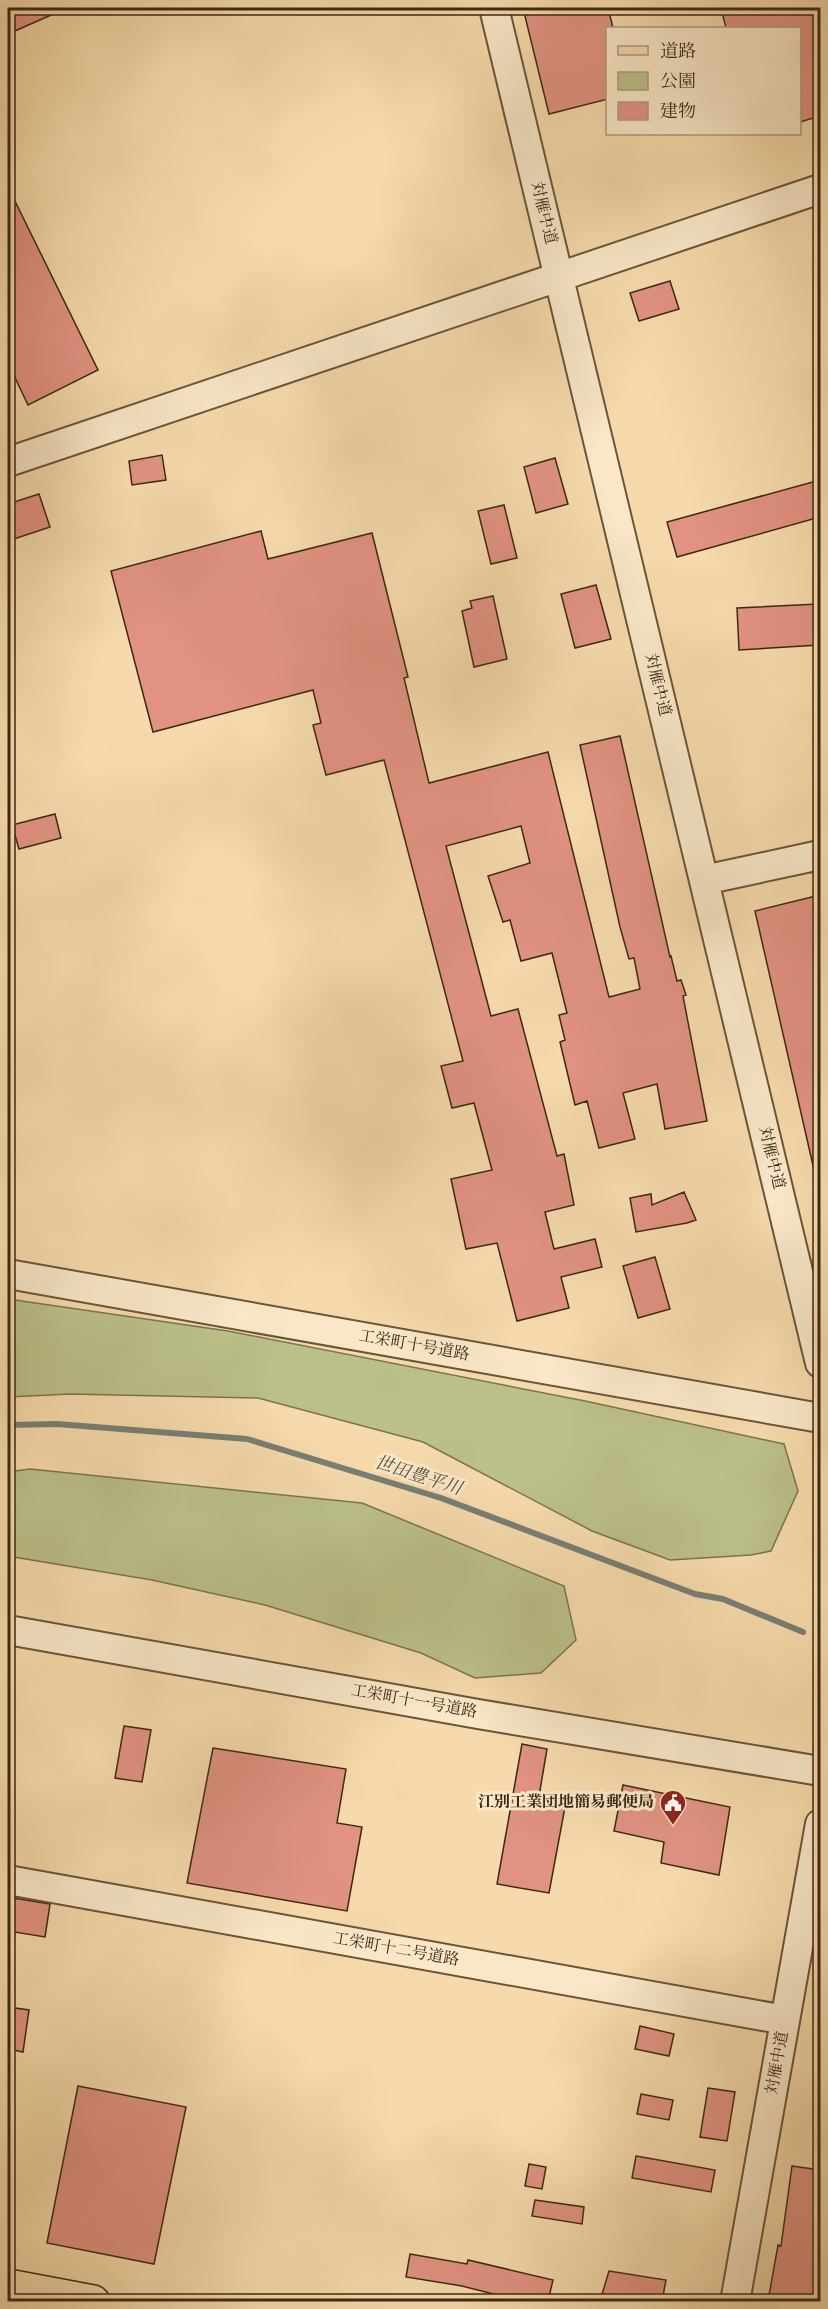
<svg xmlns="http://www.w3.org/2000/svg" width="828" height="2309" font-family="'Old Standard TT','Noto Serif JP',serif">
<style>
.green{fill:#bbc089;stroke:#7b744f;stroke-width:1.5}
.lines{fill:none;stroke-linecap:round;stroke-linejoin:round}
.stream{stroke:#787f74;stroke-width:6}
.building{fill:#e19283;stroke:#3b2915;stroke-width:1.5}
.minor-casing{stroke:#6a553a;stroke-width:32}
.major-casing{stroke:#3b2915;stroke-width:36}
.minor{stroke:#f9e7c8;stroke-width:28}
.major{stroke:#f6daab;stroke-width:33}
.labels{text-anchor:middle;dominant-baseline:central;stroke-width:6;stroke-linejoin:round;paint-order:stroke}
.street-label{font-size:16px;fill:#3b2915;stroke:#f9e7c8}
.poi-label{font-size:16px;font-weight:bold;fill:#3b2915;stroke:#f9e7c8;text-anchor:end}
.water-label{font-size:18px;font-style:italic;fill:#544d3c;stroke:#f9e7c8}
</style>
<rect width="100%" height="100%" fill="#f6daab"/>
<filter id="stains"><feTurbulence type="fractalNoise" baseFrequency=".00333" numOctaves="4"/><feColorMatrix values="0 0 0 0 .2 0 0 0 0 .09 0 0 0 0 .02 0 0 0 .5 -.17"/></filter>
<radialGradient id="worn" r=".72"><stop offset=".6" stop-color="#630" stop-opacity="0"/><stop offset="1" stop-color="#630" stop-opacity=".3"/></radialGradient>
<path class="green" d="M8,1299L228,1331L585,1401L784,1444L798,1491L771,1551L751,1555L670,1560L592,1531L423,1442L258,1398L70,1394L8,1397Z
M30,1469L362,1503L564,1586L576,1640L541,1673L475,1678L421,1653L265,1605L152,1580L8,1556V1472Z"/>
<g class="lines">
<path class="stream" d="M8,1425L57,1424L247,1439L441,1498L695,1594L723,1599L803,1632"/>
</g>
<path class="building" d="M8,8H67L8,34Z
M523,8H608L613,28H608V99L549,114Z
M721,8H812L820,43V116L800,122V28H726Z
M8,187L98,370L28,405L8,363Z
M670,281L679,309L639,321L630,293Z
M162,455L166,480L132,485L129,461Z
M555,458L568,504L536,513L524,467Z
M820,480V517L677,557L667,522Z
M39,494L50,527L8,541V504Z
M504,505L517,558L491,564L478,511Z
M261,531L268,559L372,533L408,677L404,678L429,783L548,752L609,997L640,989L634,958L629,959L620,927L580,745L620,736L670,957L671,956L677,981L681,980L686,995L683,996L707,1121L665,1129L657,1084L623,1093L635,1139L599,1148L587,1101L575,1105L560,1042L565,1040L559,1015L567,1013L552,953L521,961L510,920L503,922L488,876L530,863L521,826L446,846L491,1016L518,1009L557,1156L564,1154L574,1205L545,1212L554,1249L595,1239L602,1267L561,1277L569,1308L517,1321L497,1243L466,1249L451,1179L492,1170L474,1103L452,1108L441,1066L463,1061L384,760L326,775L313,725L321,723L313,690L153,732L111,571Z
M596,585L611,639L575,648L561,594Z
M493,596L507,659L474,667L462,611L472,608L470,601Z
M818,604L819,645L739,650L737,608Z
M55,814L61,838L19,849L12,825Z
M820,895V1169L814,1170L755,911Z
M684,1192L696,1220L687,1223L636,1232L630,1198L651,1194L652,1205Z
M655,1257L670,1309L638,1318L623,1266Z
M124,1726L151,1730L142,1782L115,1778Z
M522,1744L547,1749L538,1802L565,1807L549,1893L497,1884Z
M213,1748L346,1769L337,1823L362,1827L347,1911L187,1883Z
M623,1785L730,1807L719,1875L661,1863L664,1842L614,1831Z
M13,1898L50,1904L45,1937L8,1931Z
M8,2007L29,2010L23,2052L8,2049Z
M640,2026L674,2034L669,2056L635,2049Z
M78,2086L186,2107L154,2264L47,2243Z
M708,2088L735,2092L727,2141L700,2137Z
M641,2094L673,2100L669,2120L637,2114Z
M636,2156L715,2170L711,2192L632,2178Z
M529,2164L546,2167L542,2189L525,2186Z
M792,2166L820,2170V2301H768L778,2245L781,2246Z
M535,2200L584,2207L582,2224L532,2216Z
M410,2254L467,2264L468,2260L553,2280L548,2301H521L462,2286L406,2277Z
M609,2271L666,2280L662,2301H600Z"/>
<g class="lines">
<g class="minor-casing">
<path id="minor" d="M494,8L820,1363
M8,462L820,189
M704,880L820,855
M8,1274L820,1418
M8,1630L478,1714L820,1771
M8,1880L785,2020
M735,2302L820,1824"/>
</g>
<g class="major-casing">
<path id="major" d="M8,2286L93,2302"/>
</g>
<use href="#minor" class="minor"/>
<use href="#major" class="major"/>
</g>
<defs>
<g id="civic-pin" transform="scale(1.35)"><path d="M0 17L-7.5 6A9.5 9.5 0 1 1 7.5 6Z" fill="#8f2418" stroke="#f9e7c8"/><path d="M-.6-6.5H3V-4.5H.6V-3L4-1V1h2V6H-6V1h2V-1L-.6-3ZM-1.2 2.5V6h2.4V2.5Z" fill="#fff"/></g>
</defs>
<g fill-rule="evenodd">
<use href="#civic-pin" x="673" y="1803"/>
</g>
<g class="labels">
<g class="street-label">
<text transform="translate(543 213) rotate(76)">対雁中道</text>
<text transform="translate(657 685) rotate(76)">対雁中道</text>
<text transform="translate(771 1158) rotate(76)">対雁中道</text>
<text transform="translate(414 1346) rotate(10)">工栄町十号道路</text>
<text transform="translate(414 1702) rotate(10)">工栄町十一号道路</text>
<text transform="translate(396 1950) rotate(10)">工栄町十二号道路</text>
<text transform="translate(778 2063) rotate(-80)">対雁中道</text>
</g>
<g class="poi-label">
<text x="654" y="1803">江別工業団地簡易郵便局</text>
</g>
<g class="water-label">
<text transform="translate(418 1476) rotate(18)">世田豊平川</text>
</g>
</g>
<rect width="828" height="2309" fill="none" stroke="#f6daab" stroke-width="30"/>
<rect x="9" y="9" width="810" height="2291" fill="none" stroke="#3b2915" stroke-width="3"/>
<rect x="15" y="15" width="798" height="2279" fill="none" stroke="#3b2915" stroke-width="1.5"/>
<rect x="606" y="27" width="195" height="108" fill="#f9e7c8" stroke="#ad9b80" stroke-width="1.5"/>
<rect x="618" y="46" width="30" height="9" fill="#f6daab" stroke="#ad9b80" stroke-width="1.5"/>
<text x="660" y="57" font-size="18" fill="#3b2915">道路</text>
<rect x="618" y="72" width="30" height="18" fill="#bbc089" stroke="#ad9b80" stroke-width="1.5"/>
<text x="660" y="87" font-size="18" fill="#3b2915">公園</text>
<rect x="618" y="102" width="30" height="18" fill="#e19283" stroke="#ad9b80" stroke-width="1.5"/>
<text x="660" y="117" font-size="18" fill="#3b2915">建物</text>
<rect width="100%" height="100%" filter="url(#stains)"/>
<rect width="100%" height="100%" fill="url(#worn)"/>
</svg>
